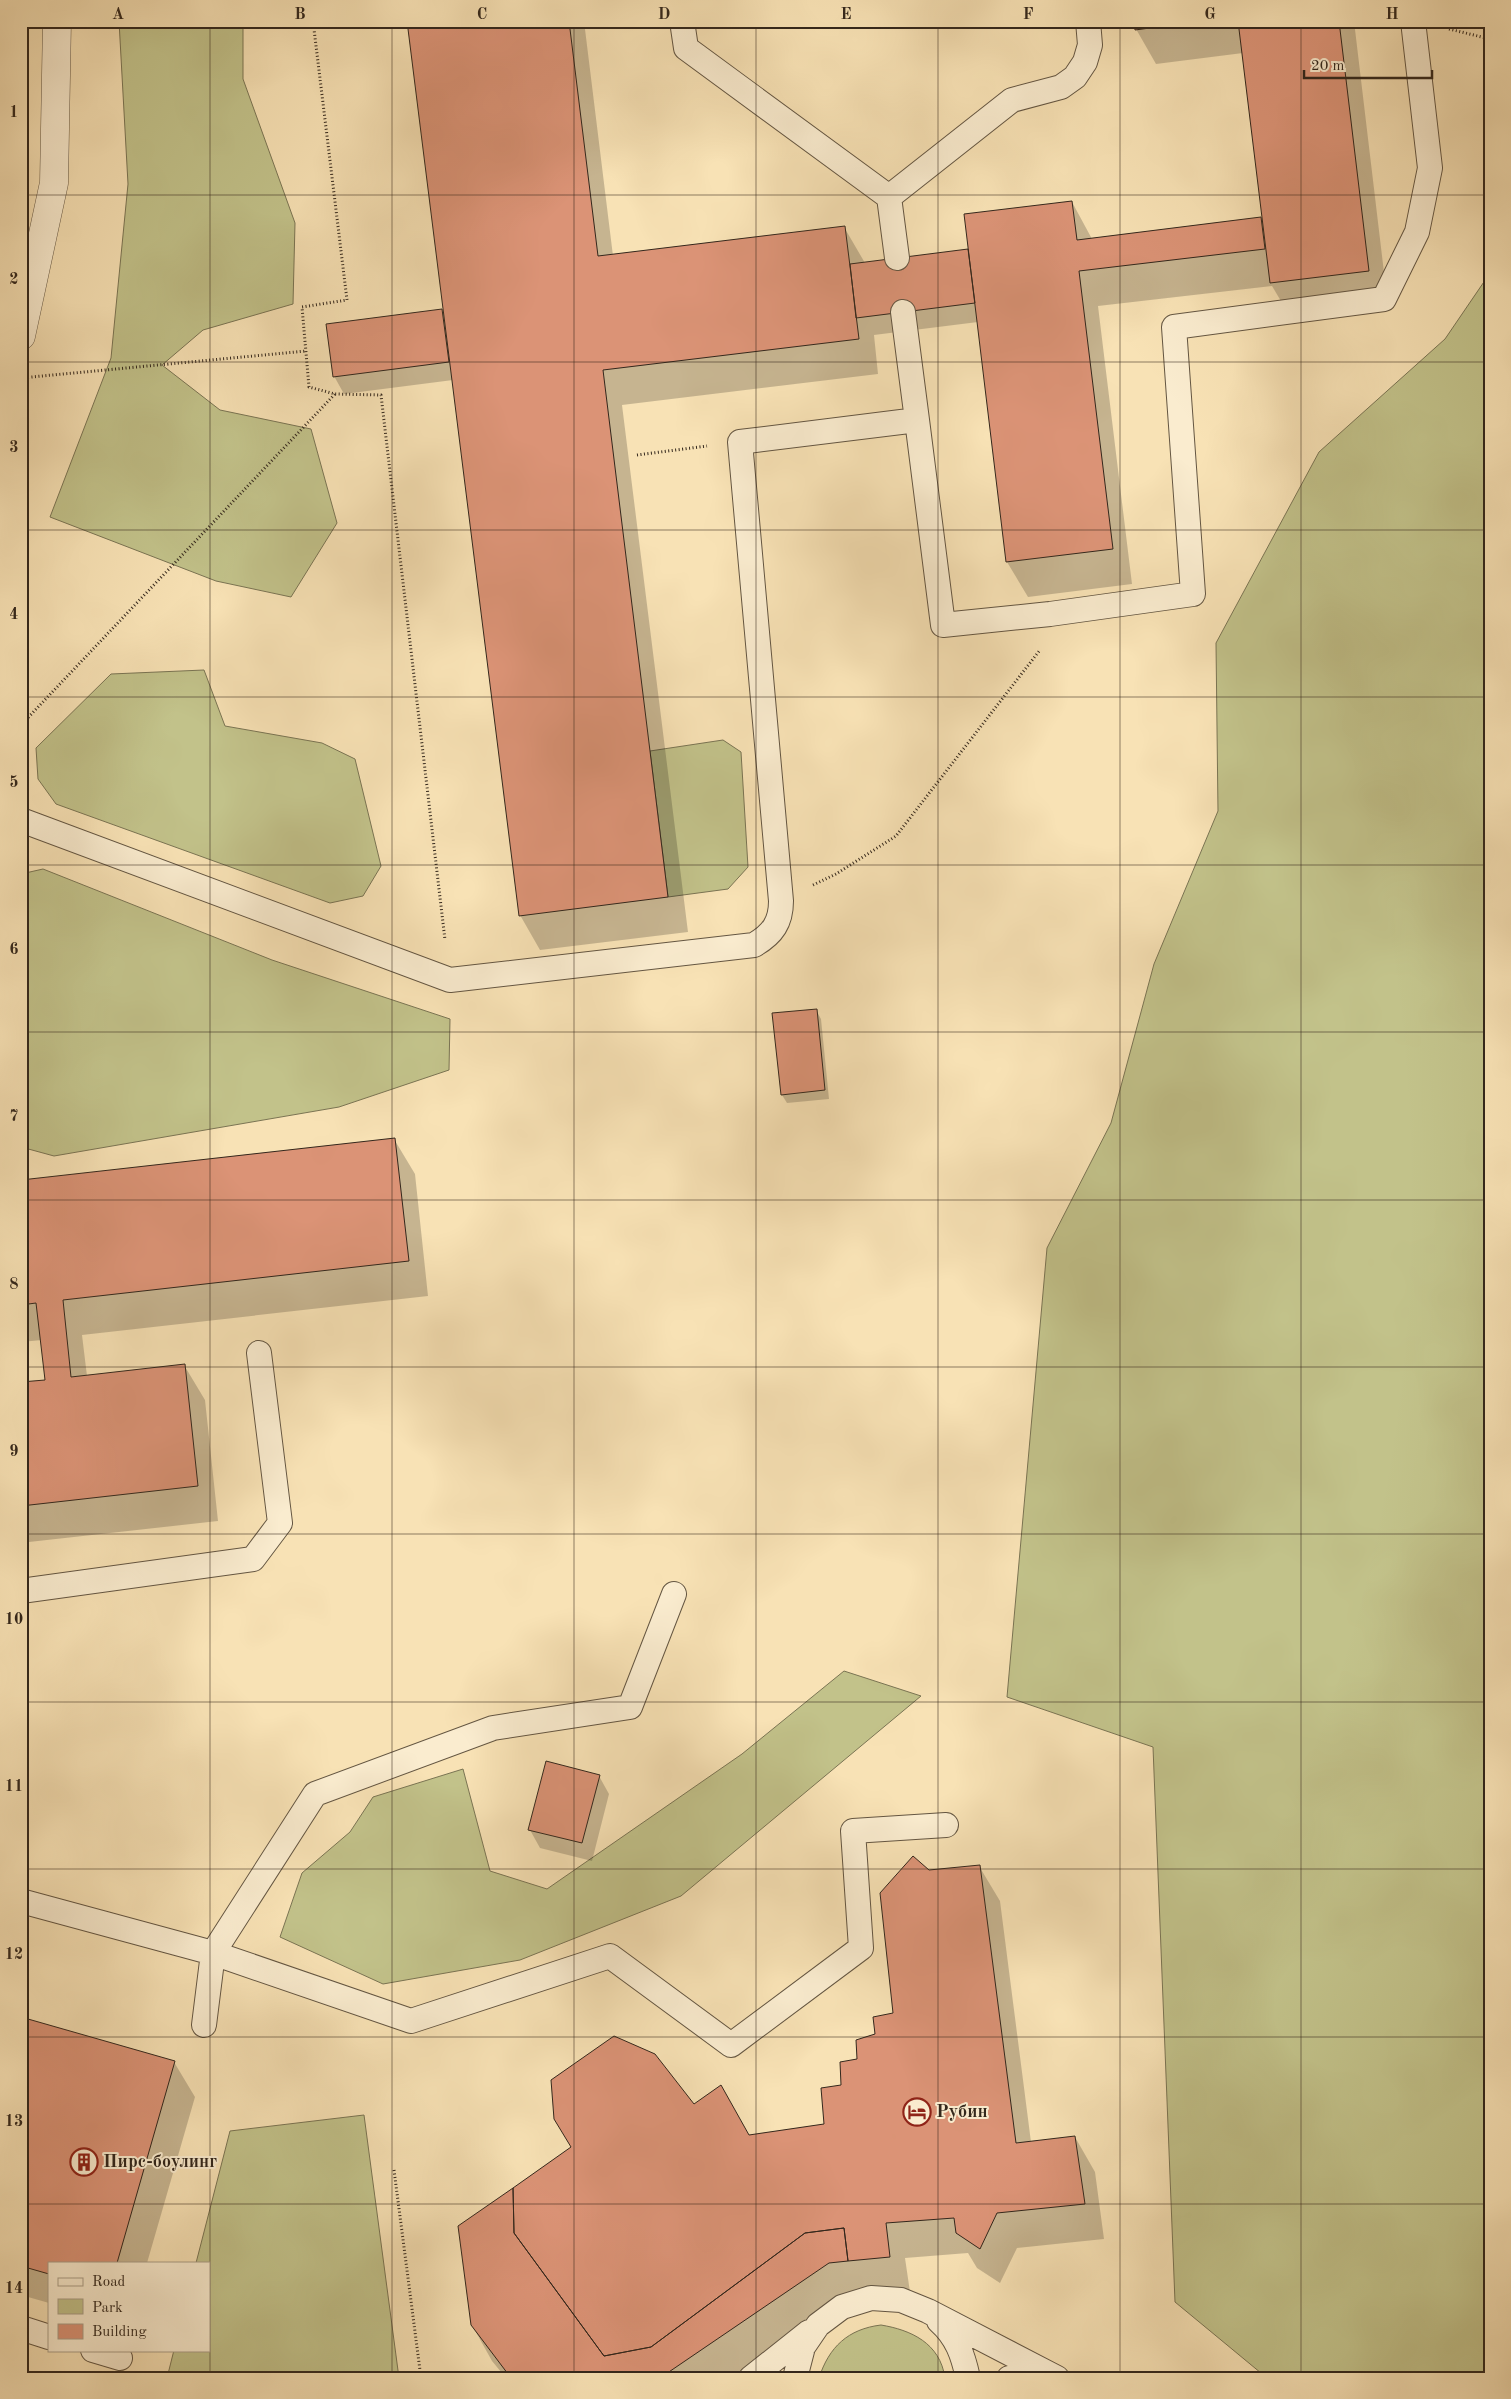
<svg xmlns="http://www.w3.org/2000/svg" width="1511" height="2399" font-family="'Old Standard TT',serif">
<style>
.green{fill:#c2c28a;stroke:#7a7453}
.shadow{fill:#0003}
.building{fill:#db9376;stroke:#33271c}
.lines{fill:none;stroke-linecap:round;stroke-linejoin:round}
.service-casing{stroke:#645642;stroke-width:26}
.minor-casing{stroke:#645642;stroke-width:29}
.path{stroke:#33271c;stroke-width:3;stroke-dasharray:1 2.5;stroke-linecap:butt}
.service{stroke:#faeccf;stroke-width:24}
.minor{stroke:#faeccf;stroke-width:28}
.grid{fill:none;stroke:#33271c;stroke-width:1;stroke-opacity:0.55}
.labels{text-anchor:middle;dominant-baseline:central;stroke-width:4;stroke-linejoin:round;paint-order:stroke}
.poi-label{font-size:18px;font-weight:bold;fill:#33271c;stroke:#faeccf;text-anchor:start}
.neatline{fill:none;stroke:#33271c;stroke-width:2}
.grid-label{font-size:16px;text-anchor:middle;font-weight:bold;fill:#33271c}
</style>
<rect width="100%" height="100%" fill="#f8e2b5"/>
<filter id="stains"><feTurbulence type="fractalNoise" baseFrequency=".004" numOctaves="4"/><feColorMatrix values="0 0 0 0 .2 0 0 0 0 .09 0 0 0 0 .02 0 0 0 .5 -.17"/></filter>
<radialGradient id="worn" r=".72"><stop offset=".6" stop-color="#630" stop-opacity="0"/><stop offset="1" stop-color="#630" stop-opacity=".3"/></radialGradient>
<path class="green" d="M119,21H243V79L295,223L293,304L203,330L162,365L220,410L311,429L337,523L291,597L216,581L50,517L111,358L128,184Z
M1490,273V2378H1267L1175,2302L1153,1747L1007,1697L1047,1248L1111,1123L1154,964L1218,811L1216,643L1319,452L1445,339Z
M204,670L225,726L322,743L355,759L381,866L363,896L330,903L56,804L38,779L36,748L111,674Z
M723,740L741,752L748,867L728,889L668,897L650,751Z
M43,869L272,960L450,1019L449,1070L339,1107L54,1156L21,1147V874Z
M844,1671L921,1696L681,1896L520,1960L383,1984L280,1937L302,1873L350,1832L373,1797L463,1769L490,1871L547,1889L742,1754Z
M364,2115L399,2378H167L174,2350H209V2263H196L230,2131Z
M881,2325C911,2330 940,2343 945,2378H819C829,2347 848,2329 881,2325Z"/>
<path class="shadow" d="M409,21H584L613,256L844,227L865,263L970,250L1072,202L1092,239L1263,218L1243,53L1156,64L1136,29L1135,21H1354L1388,306L1291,318L1272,286L1098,306L1132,584L1028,597L1007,562L978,322L874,335L878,374L622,405L688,932L540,950L520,915L453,380L344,394L334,376L441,310L446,318Z
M816,1010L821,1019L829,1099L787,1103L782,1095Z
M394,1139L415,1174L428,1296L82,1335L87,1376L184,1365L205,1400L218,1521L29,1542L21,1529V1384L46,1381L42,1340L21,1342V1181Z
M599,1776L609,1794L592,1861L540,1848L530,1830Z
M979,1866L1000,1901L1031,2142L1075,2137L1095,2172L1104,2239L1017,2248L1000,2283L977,2268L968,2253L905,2258L910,2292L849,2298L732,2378H506L492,2361L472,2325L693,2106L749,2136L825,2125L842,2086L876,2035L895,2014L929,1872Z
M21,2018L174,2062L195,2097L147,2263H49V2303L21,2295Z"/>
<path class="building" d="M407,21H569L598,256L845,226L859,339L603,370L668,897L519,916Z
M1134,21H1202L1135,30Z
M1238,21H1339L1369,271L1270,283Z
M1072,201L1077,240L1261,217L1265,249L1079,271L1113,549L1006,562L964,214Z
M968,249L975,303L856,318L850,264Z
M442,309L449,362L333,377L326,324Z
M817,1009L825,1090L781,1095L772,1013Z
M395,1138L409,1261L63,1300L71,1377L185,1364L198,1486L21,1506V1382L45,1380L36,1303L21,1305V1180Z
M546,1761L600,1775L582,1843L528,1830Z
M913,1856L929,1870L980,1865L1016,2143L1075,2136L1085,2204L997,2213L980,2249L956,2233L954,2218L886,2223L890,2257L848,2261L844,2228L805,2233L651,2347L604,2356L514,2233L513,2188L571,2147L554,2119L551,2080L614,2036L655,2054L694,2104L721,2085L749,2135L824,2124L821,2088L841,2085L840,2062L857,2059L856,2040L875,2034L873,2017L893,2013L880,1893Z
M21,2017L175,2061L117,2263H49V2274L21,2266Z
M513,2188L514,2233L604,2356L651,2347L805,2233L844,2228L848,2261L829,2263L660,2378H511L471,2325L458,2226Z"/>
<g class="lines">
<g class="service-casing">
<path id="service" d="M682,21L686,48L889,197L1012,100L1061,87L1075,77L1085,62L1090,45L1088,21
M889,197L897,258
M903,312L917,420
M21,820L450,980L754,945C773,934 781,922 781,901L740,442L917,420L943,625L1050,614L1193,594L1174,327L1384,299L1417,232L1430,168L1413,21
M21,1591L253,1559L280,1523L259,1353
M674,1594L630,1707L493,1728L315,1794L213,1953L411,2021L610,1956L731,2045L861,1948L853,1831L946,1825
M21,1901L213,1953L204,2025
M939,2321C957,2337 963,2355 968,2378
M21,2328L49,2337
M93,2350L120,2358
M751,2378L809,2332
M795,2378L803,2347L818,2325L842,2307L871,2298L901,2300L928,2311L1057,2378
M1009,2378L1024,2374L1049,2375"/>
</g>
<g class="minor-casing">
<path id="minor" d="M21,336L54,183L57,21"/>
</g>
<path class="path" d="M313,21L347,300L302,307L309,387L335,394L381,395L445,940
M1449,29L1490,39
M21,378L306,351
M637,455L707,446
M21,725L335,394
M813,885L836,874L896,836L1040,650
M394,2170L421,2378"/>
<use href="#service" class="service"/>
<use href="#minor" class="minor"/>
</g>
<path class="grid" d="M210,21V2378M392,21V2378M574,21V2378M756,21V2378M938,21V2378M1120,21V2378M1301,21V2378M21,195H1490M21,362H1490M21,530H1490M21,697H1490M21,865H1490M21,1032H1490M21,1200H1490M21,1367H1490M21,1534H1490M21,1702H1490M21,1869H1490M21,2037H1490M21,2204H1490"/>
<defs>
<g id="hotel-ring" transform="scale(1.4375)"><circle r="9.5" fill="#faeccf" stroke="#8f2418" stroke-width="1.5"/><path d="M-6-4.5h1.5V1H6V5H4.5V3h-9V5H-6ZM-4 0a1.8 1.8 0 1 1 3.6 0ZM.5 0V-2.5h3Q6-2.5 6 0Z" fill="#8f2418"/></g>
<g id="building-ring" transform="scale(1.4375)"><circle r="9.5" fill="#faeccf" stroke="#8f2418" stroke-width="1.5"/><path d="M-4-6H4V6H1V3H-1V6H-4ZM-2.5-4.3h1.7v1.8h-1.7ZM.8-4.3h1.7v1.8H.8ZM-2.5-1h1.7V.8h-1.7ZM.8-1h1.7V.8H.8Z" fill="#8f2418"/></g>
</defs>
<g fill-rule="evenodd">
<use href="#hotel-ring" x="917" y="2112"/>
<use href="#building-ring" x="84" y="2162"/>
</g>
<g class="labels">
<g class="poi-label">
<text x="936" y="2112">Рубин</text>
<text x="103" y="2162">Пирс-боулинг</text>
</g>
</g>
<rect width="1511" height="2399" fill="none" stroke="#f8e2b5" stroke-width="55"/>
<rect x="48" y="2262" width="162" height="90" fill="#faeccf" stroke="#aa9d87"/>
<rect x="58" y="2278" width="25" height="8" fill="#faeccf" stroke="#aa9d87"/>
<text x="92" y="2286" font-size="15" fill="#33271c">Road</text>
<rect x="58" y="2299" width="25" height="15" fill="#c2c28a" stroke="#aa9d87"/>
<text x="92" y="2312" font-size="15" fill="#33271c">Park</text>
<rect x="58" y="2324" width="25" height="15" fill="#db9376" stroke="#aa9d87"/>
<text x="92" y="2336" font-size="15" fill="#33271c">Building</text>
<path d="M1304 70v8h128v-8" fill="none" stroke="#33271c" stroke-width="2.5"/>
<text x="1311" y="70" font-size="15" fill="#33271c" stroke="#faeccf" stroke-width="4" paint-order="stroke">20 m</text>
<rect x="28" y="28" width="1456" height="2344" class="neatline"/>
<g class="grid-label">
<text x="118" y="19">A</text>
<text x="300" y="19">B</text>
<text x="482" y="19">C</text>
<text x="664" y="19">D</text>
<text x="846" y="19">E</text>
<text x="1028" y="19">F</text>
<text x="1210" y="19">G</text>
<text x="1392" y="19">H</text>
<text x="14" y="117">1</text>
<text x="14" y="284">2</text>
<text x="14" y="452">3</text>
<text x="14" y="619">4</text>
<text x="14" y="787">5</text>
<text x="14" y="954">6</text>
<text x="14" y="1121">7</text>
<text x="14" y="1289">8</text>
<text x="14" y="1456">9</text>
<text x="14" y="1624">10</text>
<text x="14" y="1791">11</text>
<text x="14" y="1959">12</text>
<text x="14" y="2126">13</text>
<text x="14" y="2293">14</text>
</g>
<rect width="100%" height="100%" filter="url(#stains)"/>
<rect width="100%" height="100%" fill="url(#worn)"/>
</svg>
